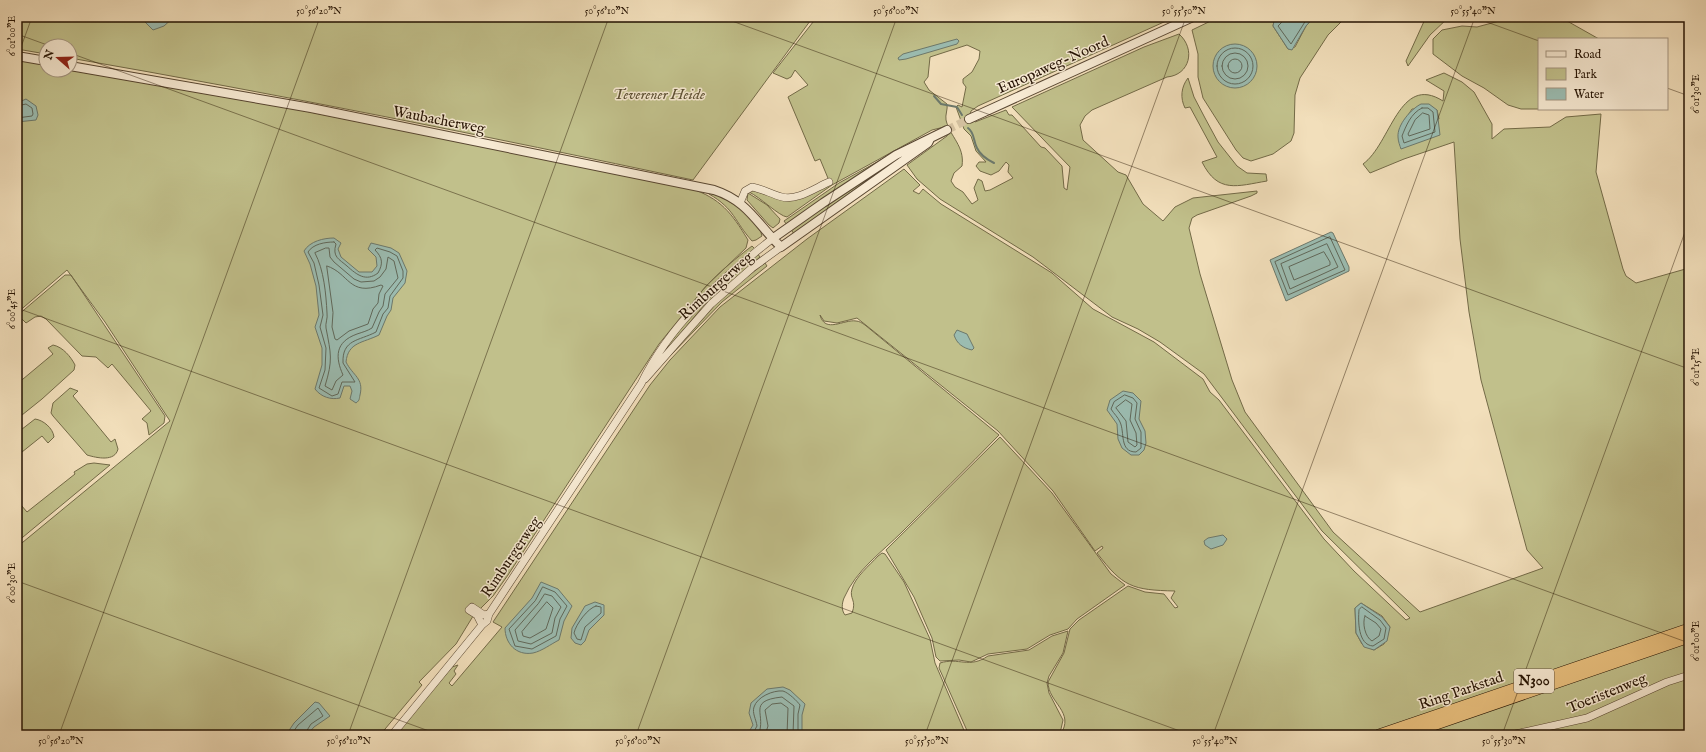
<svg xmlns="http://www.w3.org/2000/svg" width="1706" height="752" font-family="'IM FELL English',serif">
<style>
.green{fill:#c1c08b;stroke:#736a47;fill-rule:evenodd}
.water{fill:#9bbcb1;stroke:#6c786b}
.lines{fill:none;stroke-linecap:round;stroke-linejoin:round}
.shore{stroke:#60685a;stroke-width:1}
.stream{stroke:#6c786b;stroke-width:2}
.tertiary-tunnel{stroke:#d3c09f;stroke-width:8;stroke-dasharray:8 4;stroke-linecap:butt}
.minor-casing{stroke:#584631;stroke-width:8}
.tertiary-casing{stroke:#584631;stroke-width:10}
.trunk-casing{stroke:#251303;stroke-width:12}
.minor{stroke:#f7ead3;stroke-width:7}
.tertiary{stroke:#f7ead3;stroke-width:8}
.trunk{stroke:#e9c07e;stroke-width:11}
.ticks{fill:none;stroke:#251303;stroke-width:1;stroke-opacity:0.45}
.labels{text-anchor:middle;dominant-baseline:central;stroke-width:3;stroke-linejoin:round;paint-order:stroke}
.shield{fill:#f7ead3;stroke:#645441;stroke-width:1}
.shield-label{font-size:14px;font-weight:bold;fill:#251303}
.street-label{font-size:15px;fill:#251303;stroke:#f7ead3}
.park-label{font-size:15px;font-style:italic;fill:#5c5033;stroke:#f7ead3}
.neatline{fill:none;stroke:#251303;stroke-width:1.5}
.ticks-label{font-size:10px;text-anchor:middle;fill:#251303}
</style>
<rect width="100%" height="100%" fill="#f2dfbb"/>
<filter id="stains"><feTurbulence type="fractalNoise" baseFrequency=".005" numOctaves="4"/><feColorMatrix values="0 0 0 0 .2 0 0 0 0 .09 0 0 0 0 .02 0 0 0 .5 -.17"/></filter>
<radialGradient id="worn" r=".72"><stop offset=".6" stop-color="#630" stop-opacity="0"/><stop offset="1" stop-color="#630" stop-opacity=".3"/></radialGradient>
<path class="green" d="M17,17H813L693,180C486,136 278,94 70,58V46H46V54L17,49Z
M817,17H1175L978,106L971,111L970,115L975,122L1006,110L1009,115H1012L1041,147L1045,148L1062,166L1064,188L1067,190L1070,167L1012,107L1144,47L1179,34C1196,49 1190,75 1167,77L1092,110L1085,116L1080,125L1083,140L1118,172L1126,175L1143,204L1163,221L1175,207L1193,198L1257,191V193L1251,196L1197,215L1192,218L1189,228L1200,274L1232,380L1245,412L1333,532L1420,612L1543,568L1527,550L1481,380L1469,312L1460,239L1454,142L1404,159L1370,173L1363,164C1391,144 1399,73 1443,101L1444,91L1426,80L1444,73L1462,82L1474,92L1492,124V139L1504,129L1550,127L1566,117L1601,114L1596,172L1623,269L1626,276L1636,283L1689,268V625L1371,735H1207L1209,732L1205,735H1060C1076,712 1048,703 1048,682L1064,653L1070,629L1079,620L1128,586L1145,592L1164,594L1175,608L1178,607L1171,598L1175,591C1132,590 1123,587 1097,553L1103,548L1102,546L1095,551L1053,491L998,431L857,318L837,323L824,321L820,315C825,334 844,319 856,321C859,321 862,323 865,325L999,435C967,468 934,500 902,532C882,552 856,570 844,598C842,603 841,610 845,615L852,613C857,600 849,599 852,589C855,577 870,565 878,556L882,553L885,554L904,582L930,639L935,663L966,735H395L452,667L458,665L454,671L456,674L449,683L452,686L502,627L493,622L650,385L670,360L720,307L807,239L904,169L920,185L913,191L919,194L923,189L941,204L1052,273L1093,309L1154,342L1203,379L1210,392L1219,400L1324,539L1354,571L1406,620L1410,618L1322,531L1204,374L1160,342L1138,329L1112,317L1033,257L940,199L917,179L907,165L947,136L948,133L944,127L932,130L832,185L787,217C779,216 760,197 749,192L752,190L780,199L830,183L820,159L815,161L788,97L808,85L795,70L791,77L787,79L773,73ZM967,45L980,51L979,59L972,72L963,79V83L966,87L962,107L958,105L956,107L964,129L971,136L976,151L986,162H979L976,166L980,171L991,175L999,171L1006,162L1009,165L1008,172L1013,178L990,190L985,191L982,181L978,179L974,188L978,200L972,204L963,192L955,187L951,181L954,173L962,166C965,146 950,137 946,120C945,115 948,109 947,104L929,90L924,82L928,77L930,57ZM1412,109L1437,110L1439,119L1401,126ZM1361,603L1382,616L1390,627L1384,644L1374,650L1362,644L1356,633L1355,608Z
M1219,17H1284L1274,21L1273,26L1288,49L1295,47L1306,26L1314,17H1346L1328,35L1300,78L1295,95L1294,133L1291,141L1273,154L1251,161L1243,158L1236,150L1203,98L1198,77V54L1192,30Z
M1426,17H1449L1430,35L1408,66L1406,61Z
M1514,17H1560L1599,39H1539V109H1549H1521L1508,105L1484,88L1462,76L1433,54V39L1442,30L1462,26L1477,27Z
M17,59L46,64V70H70L300,110L690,188C721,199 731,212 748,240L746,248L706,286L659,344L508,575L493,596L480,609L478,608L456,644L419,682L422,685L380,735H17V547L170,421L105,322L67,270L17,313Z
M1188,78L1194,97L1205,118L1218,142L1237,166L1247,173L1266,174L1267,181C1237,186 1218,194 1202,162L1217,157L1190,107L1185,108C1180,98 1181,87 1188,78Z
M888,156L787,225L784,221L839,183Z
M896,159L794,234L790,228Z
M711,193C728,199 758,217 762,236L756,240L752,241C734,221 735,209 709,194Z
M748,193L767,205L780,219L779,223L773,228L769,225L747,200Z
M752,246L755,249L688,312C699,288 731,262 752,246Z
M757,253L760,257L704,305L661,358L662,353L696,309Z
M765,263L767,266L722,302L669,357C693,319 730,290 765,263Z
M65,275H71L165,416L164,423L149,435L147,423L142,419L151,411L112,364L108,368L96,357L82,356L46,319L41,316L35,317L26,323L18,315Z
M53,345C63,347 71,357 75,365L74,370L42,399L17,419V384L53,354L48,348Z
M70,388L78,391L73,396L111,442L115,439L118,449C115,462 97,458 87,455L53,416L51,413L53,403Z
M35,419C43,420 53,428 54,437L48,443L42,436L17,456V433Z
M1000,437L1052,493L1111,574L1125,585L1077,619L1068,629L1050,635L1027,649L988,654L971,662L959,660L940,661L936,657L932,638L914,597L886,550Z
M94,463L110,465L17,542V508L21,505L27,512L75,474L74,472L87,464Z
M1068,631L1063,653L1049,676L1047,683L1049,693L1063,720L1061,729L1057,735H969L939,668L940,663C959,657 969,669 988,656L1029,650L1052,636Z
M1689,640V735H1414Z"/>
<path class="water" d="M147,17H174L164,26L153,30L145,22Z
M1284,17H1314L1306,26L1292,50L1288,49L1273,26L1274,21Z
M957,39L959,41L957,44L906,59L899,60L898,58L903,54Z
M1213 66a22 22 0 1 1 44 0a22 22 0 1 1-44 0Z
M26,99L36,106L38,115L36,120L17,122V103Z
M1421,104H1429L1437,110L1440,135L1401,149C1400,146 1398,141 1398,137C1397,125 1411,109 1421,104Z
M1331,232L1333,233L1349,267V271L1286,301L1270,260Z
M334,238L341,243L338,249L341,257L359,272H372L377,266L376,257L368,249L371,243L391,248L399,253L407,271L405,283L393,298L391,310L387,316L379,335C363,343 348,342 346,362C353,376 364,378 360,395C359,399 360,400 356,403L350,399L352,391L350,386H344L340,398C331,400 321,397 315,389L322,365V348L315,327L319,315L316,286L310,264L304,251C310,241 324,238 334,238Z
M957,330L967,334L974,348L972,350C963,348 957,344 954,335Z
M1123,391L1133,393L1141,401L1139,419L1145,431L1146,443L1144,450L1139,455H1131L1122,448L1118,439L1117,424L1107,410L1110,400Z
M1223,535L1227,539L1223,545L1211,549L1205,545L1204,541L1208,538Z
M541,582L558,589L572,606L564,621L559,640C551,644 542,651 533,653C516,656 505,643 505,628L532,598Z
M595,602L604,605V615L589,630L585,641L581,645L575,643L571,638L572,628L585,606Z
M1361,603L1382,617L1390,627L1387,641L1374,650L1364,647L1356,633L1355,608Z
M783,687L790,690L805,704L802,715V735H747L753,725L749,713L751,703L767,689Z
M315,702L319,703L330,716L314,727L307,735H286L294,723Z"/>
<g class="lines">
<path class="shore" d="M1284,17L1283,21L1278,26L1291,44L1308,17
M1217 66a18 18 0 1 1 36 0a18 18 0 1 1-36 0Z
M1222 66a13 13 0 1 1 26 0a13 13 0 1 1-26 0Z
M1228 66a7 7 0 1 1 14 0a7 7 0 1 1-14 0Z
M17,106L26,104L32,108L33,114L32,116L17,118
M1422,108H1428L1433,112L1435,132L1404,143L1402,136C1406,126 1411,113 1422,108Z
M1423,113L1429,115L1430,129L1409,136L1408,134L1415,120Z
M1330,237L1345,270L1288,295L1275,262Z
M334,242L336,244C332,257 339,259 347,266C357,275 366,282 378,273C383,264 383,258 375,250L377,248L390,252L397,256L403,271V278L390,296L388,308L383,314L376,332C359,341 342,339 343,363L355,382H342L338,394L332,396L319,388L325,370L326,348L320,327L323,315L319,285L314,263L308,252C313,244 325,242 334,242Z
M1327,244L1338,267L1290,289L1281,264Z
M326,248H329L330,257L334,262L354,279L361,282L374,281L380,277L386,269L388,257L394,261L398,278L385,294L383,306L379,312L372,328C367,331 363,332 357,334C335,342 335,357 343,375L336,381L332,390L325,386C333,360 331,354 326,328C325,324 328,318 327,313C326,294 324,270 315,253Z
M1324,252L1330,262V265L1294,280L1289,267Z
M327,266C349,273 349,297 381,285L383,286L379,294L378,303L373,309L368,324L349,331L337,340L335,339L332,327L333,313Z
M1125,395L1133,398L1137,403L1135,419L1141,432V448L1136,452C1119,452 1125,432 1120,422C1118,417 1114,414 1111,409L1114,402Z
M1126,400L1132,404L1130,420L1136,433L1137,445L1135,447L1128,442L1126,421L1116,408Z
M543,587L555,592L567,606L560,619L556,636L532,649L515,646L509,629L535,601Z
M545,594L552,596L561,607L555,618L552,633L531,644L518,641L515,630L538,604Z
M547,602L553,608L546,629L530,638L523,636L522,632Z
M596,606L601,607V613L585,627L581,640L577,639L574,633C576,624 588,608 596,606Z
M1362,607L1380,620L1386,628L1384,639L1373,646C1358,645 1358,621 1359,610Z
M1365,616L1376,623L1381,629L1379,636L1372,641C1365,637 1362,623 1365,616Z
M291,735L298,725L318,708L323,716L311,724L304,735
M752,735L757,726C756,719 752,713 754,707C757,697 773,690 783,691C789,693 797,701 800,705L798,714V735
M758,735C768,715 745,701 782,697L794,706L793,735
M765,735L768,726L765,710L772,704L781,703L788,708L787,735"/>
<path class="stream" d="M934,96L941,104L957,107L962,115
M968,128C975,133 973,141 977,148C980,155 988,160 994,163"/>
<path class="tertiary-tunnel" d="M947,130L969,119"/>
<g class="minor-casing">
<path id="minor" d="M740,203L745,191L752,187C763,189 771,194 782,197C797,201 815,188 829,182
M645,379L711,304L752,268L781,247
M482,625L477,615L469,610L472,607L484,615L489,614
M392,735L482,625L487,621L489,614L641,384C670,324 721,279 772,239
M1511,735L1587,718L1667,682L1689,675"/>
</g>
<g class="tertiary-casing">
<path id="tertiary" d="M17,56L46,61
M70,66L311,108L714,190C748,201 757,224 781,247L928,143L930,139
M969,119L1193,17
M772,239L823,203L896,155L947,130"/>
</g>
<g class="trunk-casing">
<path id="trunk" d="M1379,735L1689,629
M1404,735L1689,637"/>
</g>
<use href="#minor" class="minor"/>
<use href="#tertiary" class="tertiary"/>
<use href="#trunk" class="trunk"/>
</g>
<path class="ticks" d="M721,17L1689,369M1473,17L1539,41M17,34L50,46M70,53L1689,643M17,58L32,17M1667,88L1689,96M17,308L1191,735M17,581L440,735M59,735L320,17M348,735L609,17M636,735L897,17M925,735L1186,17M1213,735L1475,17M1502,735L1689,221"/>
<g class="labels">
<rect class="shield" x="1514" y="669" width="40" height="24" rx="3"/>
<g class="shield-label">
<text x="1534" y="681">N300</text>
</g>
<g class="street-label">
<text transform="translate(1053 65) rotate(-24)">Europaweg-Noord</text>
<text transform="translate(439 120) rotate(11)">Waubacherweg</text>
<text transform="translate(716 286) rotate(-42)">Rimburgerweg</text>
<text transform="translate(511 557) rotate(-56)">Rimburgerweg</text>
<text transform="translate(1461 691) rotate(-19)">Ring Parkstad</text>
<text transform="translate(1607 693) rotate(-22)">Toeristenweg</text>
</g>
<g class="park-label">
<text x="659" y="94">Teverener Heide</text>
</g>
</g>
<rect width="1706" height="752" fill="none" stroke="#f2dfbb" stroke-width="44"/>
<rect x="1538" y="38" width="130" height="72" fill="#f7ead3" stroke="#a39480"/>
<rect x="1546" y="51" width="20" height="6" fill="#f7ead3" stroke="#a39480"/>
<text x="1574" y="58" font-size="12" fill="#251303">Road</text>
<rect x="1546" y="68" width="20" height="12" fill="#c1c08b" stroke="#a39480"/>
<text x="1574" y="78" font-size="12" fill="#251303">Park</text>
<rect x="1546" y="88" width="20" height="12" fill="#9bbcb1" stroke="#a39480"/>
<text x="1574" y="98" font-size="12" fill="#251303">Water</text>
<g transform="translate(58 58) rotate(290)"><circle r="19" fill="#f7ead3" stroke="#a39480"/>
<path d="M0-3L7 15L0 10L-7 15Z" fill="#8f2418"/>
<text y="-6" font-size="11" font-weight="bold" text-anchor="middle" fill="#251303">N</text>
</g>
<rect x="22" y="22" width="1662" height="708" class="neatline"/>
<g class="ticks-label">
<text x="319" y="14">50°56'20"N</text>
<text x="607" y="14">50°56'10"N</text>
<text x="896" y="14">50°56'00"N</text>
<text x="1184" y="14">50°55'50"N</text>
<text x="1473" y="14">50°55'40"N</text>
<text transform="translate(11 36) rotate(-90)" y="4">6°01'00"E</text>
<text transform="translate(1695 94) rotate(-90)" y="4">6°01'30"E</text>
<text transform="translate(11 309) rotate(-90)" y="4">6°00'45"E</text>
<text transform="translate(1695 367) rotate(-90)" y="4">6°01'15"E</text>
<text transform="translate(11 583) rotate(-90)" y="4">6°00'30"E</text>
<text transform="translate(1695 641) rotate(-90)" y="4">6°01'00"E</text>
<text x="61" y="744">50°56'20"N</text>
<text x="349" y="744">50°56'10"N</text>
<text x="638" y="744">50°56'00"N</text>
<text x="927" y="744">50°55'50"N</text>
<text x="1215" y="744">50°55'40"N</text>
<text x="1504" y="744">50°55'30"N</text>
</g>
<rect width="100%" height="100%" filter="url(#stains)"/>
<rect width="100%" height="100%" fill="url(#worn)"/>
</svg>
